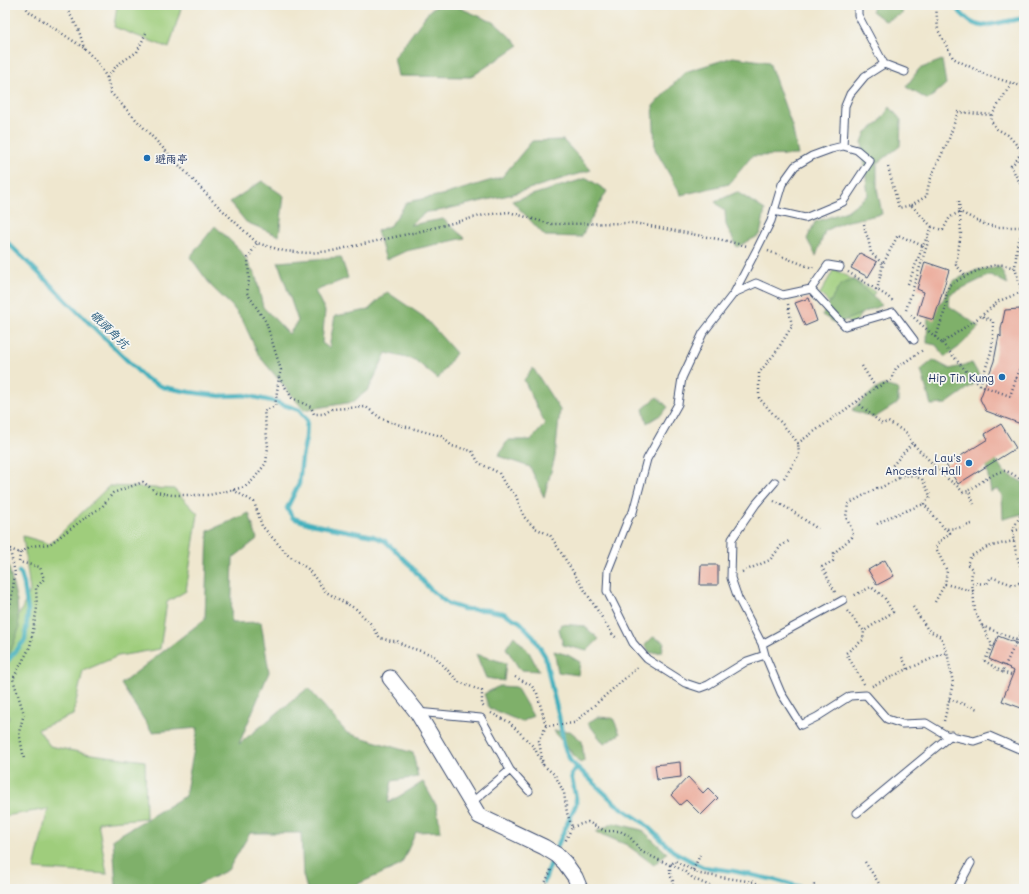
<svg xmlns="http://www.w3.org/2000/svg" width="1029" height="894" font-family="Mali,'LXGW WenKai TC',sans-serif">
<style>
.green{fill:#9fcd7b;stroke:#5d7e6c}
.forest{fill:#7fb06b;stroke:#4d7064}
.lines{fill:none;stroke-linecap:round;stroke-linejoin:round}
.stream{stroke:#40afbc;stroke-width:4.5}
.building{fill:#ecaf9f}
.service-casing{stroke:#3b4b6f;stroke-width:9}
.minor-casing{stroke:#3b4b6f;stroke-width:17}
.path{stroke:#3b4b6f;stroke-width:2.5;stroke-dasharray:1 3;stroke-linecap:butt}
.service{stroke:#fff;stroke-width:7}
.minor{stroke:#fff;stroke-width:15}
.poi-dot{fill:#1f6fb2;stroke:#f6f6f2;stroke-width:1.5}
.labels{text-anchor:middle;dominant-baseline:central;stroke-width:3.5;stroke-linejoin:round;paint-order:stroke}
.poi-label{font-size:11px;fill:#1b2f5e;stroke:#f6f6f2;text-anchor:end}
.water-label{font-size:12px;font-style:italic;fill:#285c7f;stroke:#f6f6f2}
</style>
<rect width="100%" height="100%" fill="#f6f6f2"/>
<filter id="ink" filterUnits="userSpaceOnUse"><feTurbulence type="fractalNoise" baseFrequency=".025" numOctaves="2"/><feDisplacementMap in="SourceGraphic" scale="8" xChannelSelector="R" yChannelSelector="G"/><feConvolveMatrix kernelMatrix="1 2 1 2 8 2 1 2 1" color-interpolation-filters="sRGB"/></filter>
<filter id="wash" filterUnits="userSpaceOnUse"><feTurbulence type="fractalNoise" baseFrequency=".012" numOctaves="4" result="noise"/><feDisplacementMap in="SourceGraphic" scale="16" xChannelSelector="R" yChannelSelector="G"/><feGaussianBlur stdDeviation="0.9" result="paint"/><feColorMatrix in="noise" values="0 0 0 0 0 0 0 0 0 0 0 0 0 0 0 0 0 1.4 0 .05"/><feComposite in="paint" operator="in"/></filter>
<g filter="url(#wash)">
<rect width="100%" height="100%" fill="#efe7cf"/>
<path class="green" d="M117,5H182L169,48L114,27Z
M834,269L875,292L853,326L820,294Z
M109,486L174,489L198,514L186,591L167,602L160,649L118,656L83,671L73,715L38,729L50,746L84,753L145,761L146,818L98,822L107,874L34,869L48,809L5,816V725L9,718L5,705V646L30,591L23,536L50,544Z"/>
<path class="forest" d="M439,5H453L495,23L519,45L471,77L398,76L394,58L430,10Z
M874,5H903L902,14L885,21L872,11Z
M733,57L769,62L792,126L798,155L752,156L729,184L681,195L655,149L653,106L685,72Z
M942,60L946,84L928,100L906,87L919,69Z
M890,107L901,120L900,146L877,164V188L882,214L844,222L825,231L816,256L807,239L815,222L847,211L868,195L862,142L866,132L878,124Z
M563,140L591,170L509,195L438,211L426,212L410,225L443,219L465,238L406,251L386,260L377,231L391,225L407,202L446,194L502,177L532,141Z
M587,178L607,191L581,237L545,236L512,201Z
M262,181L284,196L279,236L246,222L230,202Z
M737,192L765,210L760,235L737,247L726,225L725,211L715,202Z
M215,226L241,251L256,277L263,307L289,334L298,321L278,262L341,257L348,278L315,291L325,311L322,343L329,348L335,316L368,310L387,292L424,317L456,353L438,379L415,360L386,353L369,389L353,402L304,410L259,356L243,321L232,306L212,287L190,257Z
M1000,267L1008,284L990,275L950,294L949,306L967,318L979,327L959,347L945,357L936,345L927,343L928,313L943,300L953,281L977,270Z
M854,280L882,305L837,324L822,315L841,284Z
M933,360L950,369L972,363L981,379L946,404L931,405L921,370Z
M533,368L560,410L555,457L544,497L530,467L498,456L508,440H531L545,424L524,380Z
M884,385L898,389V403L874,418L852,410L874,390Z
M657,397L668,407L662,414L647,423L643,409Z
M980,443H985L1004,472L1024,483V501L1022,514L1003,519L1002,496L998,489L991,492L983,449Z
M249,513L257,539L233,558L231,623L261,622L269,672L239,744L308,688L347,733L413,753L418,777L392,781L388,803L423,782L436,805L441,831L416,832L401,865L360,883L352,889H307L303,875L301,833H250L228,870L189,889H157L116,886L113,839L185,796L198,728L152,732L121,684L205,619L208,531Z
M5,551L17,602L19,629L5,666Z
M561,624L584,626L599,639L587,651L563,645L559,629Z
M514,636L529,652L539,671L520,670L506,648Z
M653,637L664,642L662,652L650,653L645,645Z
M554,651L568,655L580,662L578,675L558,672Z
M476,654L506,663L504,681L486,678Z
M499,686L516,687L533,716L522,722L489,708L484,694Z
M597,717L613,718L620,734L604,744L588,723Z
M554,731H570L582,741L584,761L580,763Z
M614,823L642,830L667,853L654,865L627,845L596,832Z"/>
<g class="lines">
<path class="stream" d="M952,5C964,14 967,24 983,26L1024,18
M5,240L146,379L163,387L189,392L220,396L245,395L276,402L299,410L307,420L306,438L302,457L299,484L287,508L293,518L311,524L373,536L385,541L409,564L429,588L448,604L464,609L487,610L503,613L520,622L532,635L545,656L552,689L559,716L564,746L571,762L577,767L616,804L644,823L673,851L691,861L703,867L733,871L775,880L808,889
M5,664L25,640L28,612L24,584L21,574L19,572
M544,882L556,849L576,804V798L571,775L577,767"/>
</g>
<g id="blocks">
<path class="building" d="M860,253L877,262L868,277L851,268Z
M925,262L949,270L934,320L917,315L924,292L917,289Z
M809,298L817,321L805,326L795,303Z
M1020,309L1024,347V416L1021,424L986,411L980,399L994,361L999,335L1001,337V329L1005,310Z
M1001,424L1016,448L958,484L946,465L988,439L985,434Z
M885,560L894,576L877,585L868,570Z
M701,565H718V585H700Z
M998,636L1024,646V709L1002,701L1014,671L1009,669L1010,668L989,659Z
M680,762L681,777L657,780L655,765Z
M688,777L703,793L708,788L718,798L701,815L686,800L680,805L671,795Z"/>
</g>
</g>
<g filter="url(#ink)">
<use href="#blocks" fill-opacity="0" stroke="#3b4b6f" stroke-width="1"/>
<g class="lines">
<g class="service-casing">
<path id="service" d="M858,5V15L884,64L905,72
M774,211L805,218L843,202L870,161L857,150L843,146
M811,289L845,326L893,312L914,340
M734,293L756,283L783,295L811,289L828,265L840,267
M775,482L756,504L732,539L731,578L738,598L762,644L765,655L781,693L801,725L817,717L850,696L866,695L887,719L902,724L926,723L946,735L974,741L989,736L1024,751
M762,644L843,600
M765,655L747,661L708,685L700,688L685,683L647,659L633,643L607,591L608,570L629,517L633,512L647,459L678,404L682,378L703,333L734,293L757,249L771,221L782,184L795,166L812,156L831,149L843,146L845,106L850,94L865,76L884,64
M417,712L481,718L510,770L529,791
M471,803L510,770
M857,813L951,735
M957,889L971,863"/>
</g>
<g class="minor-casing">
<path id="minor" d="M390,678L417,712L479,816L544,847L557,855L565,863L575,877L580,889"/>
</g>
<path class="path" d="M25,5L28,11L84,48
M65,5L79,31L84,48L98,63L107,78
M934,5L936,6L938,30L953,58L986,75L1024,87
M146,33L137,52L117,65L107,78L111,93L212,200L257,243L284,251L308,253L332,251L417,232L484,215L509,212L550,224L634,223L718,239L747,246
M1011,84L992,115L991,121L997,129L1008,135L1022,151L1016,161L1011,166L1024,191
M888,167L899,208L911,205L932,227
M959,201L961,233L956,265L966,276
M911,205L927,196C927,180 941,157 948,141C952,132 954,122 958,112L992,115
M864,224L866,234L868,238L871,253L883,264L898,235L923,246L927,237
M768,251L812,268L813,267
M848,272L887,296L893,301
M908,284L923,246
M877,290L883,264
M1022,292L1015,268L1017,246L1024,227
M788,304L792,326L776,352L759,373V398L784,426L798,443L876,388L891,380L896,368L923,350
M906,310L929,239L927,237L932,227L943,230L950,217L960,212L986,225L997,227H1024
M911,315L942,343L981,316L999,301L1022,292L1024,295
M935,337L937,334L947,304L945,300L949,285C962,278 985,265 999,265C1004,264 1010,267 1015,268
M942,343L972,378L980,385L1010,396L1024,356
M862,366L876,388
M279,377L292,398L311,407L314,414H324L332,409L366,407L382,419L403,426L441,436L452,446L472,451L479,463L499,473L504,483L516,496L524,517L535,528L550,535L613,635L618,639
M1016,378L1024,381
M980,385L991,352L993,340V321L981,316
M857,402L882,424L888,422L907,433L912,443
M784,478L799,455L798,443
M899,478C909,473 912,476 922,479L929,493L930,497L924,504L945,529L958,528L972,524
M233,490L254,502L262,526L288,555L308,569L326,592L356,609L370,623L380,638L391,641H397L405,646L433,655L459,682L482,691V705L485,708
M969,490C976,486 997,470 1005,471C1011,472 1018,478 1024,481
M774,501L789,509L818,529
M1024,509L1012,531L1016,553L1022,571L1024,599
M877,524L892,516L924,504
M5,528L15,573L11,602L5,615
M1013,531L1024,528
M10,549L20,553L31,546L50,544L89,515L102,507L113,493L143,482L156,492L172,495H209L245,487L253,480L266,463L268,447L264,411L275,406L279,377L281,370L266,322L247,293L249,280L248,258L257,243
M20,553L19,562L40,567L44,579L36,588L37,608L30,647L13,679L24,714L19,732L24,759
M742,572L770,560L781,546L789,541
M972,583L987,584L991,577L1013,585L1019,583L1023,584
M945,584L973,591L975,612L992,645L985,661L1002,672
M973,591L971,577L973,570L967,564L971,556L987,547L1014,541
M835,592L822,567L833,561L834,553L852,537L853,532L846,517L848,504L877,488H880L899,478L892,466L912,443L949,480L955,484L963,492L969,491L974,504
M935,602L945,584L947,571L936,548L939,542L950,533L946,529
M847,611L864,631L893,612L884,597L871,587L853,596
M982,626L1017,640
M908,669L947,652L941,637L928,630L913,607
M1011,675L1002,672L1017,640L1024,627
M515,677L531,685L537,693L546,726
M864,684L846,653L863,640L864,631
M872,686L908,669L901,655
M949,699L978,709
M491,713L509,722L534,747L543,765L555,775L564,793L567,813L572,827L565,842
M944,721L953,683L947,652
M543,765L539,741L546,726L574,723L639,666
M572,827L588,822L605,831H620L629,836L642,852L670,865L675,861L700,874L754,882L768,889
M865,862L880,885L883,889
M671,864L684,871L694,879L717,889
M670,865V875L674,883L672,889
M693,870L700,855
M1024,874L1022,851L1024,846
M542,889L547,879L551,870
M812,889L814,885L813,883"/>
<use href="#service" class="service"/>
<use href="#minor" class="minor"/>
</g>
</g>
<g class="poi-dot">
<circle cx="147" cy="158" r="4"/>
<circle cx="1002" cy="377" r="4"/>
<circle cx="969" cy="463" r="4"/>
</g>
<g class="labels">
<g class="poi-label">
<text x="155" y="158" text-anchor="start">避雨亭</text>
<text x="994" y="377">Hip Tin Kung</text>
<text x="961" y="457">Lau's<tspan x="961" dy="13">Ancestral Hall</tspan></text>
</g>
<g class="water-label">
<text transform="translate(110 329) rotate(45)">䃟頭角坑</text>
</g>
</g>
<rect width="1029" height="894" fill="none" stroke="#f6f6f2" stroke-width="20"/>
</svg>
